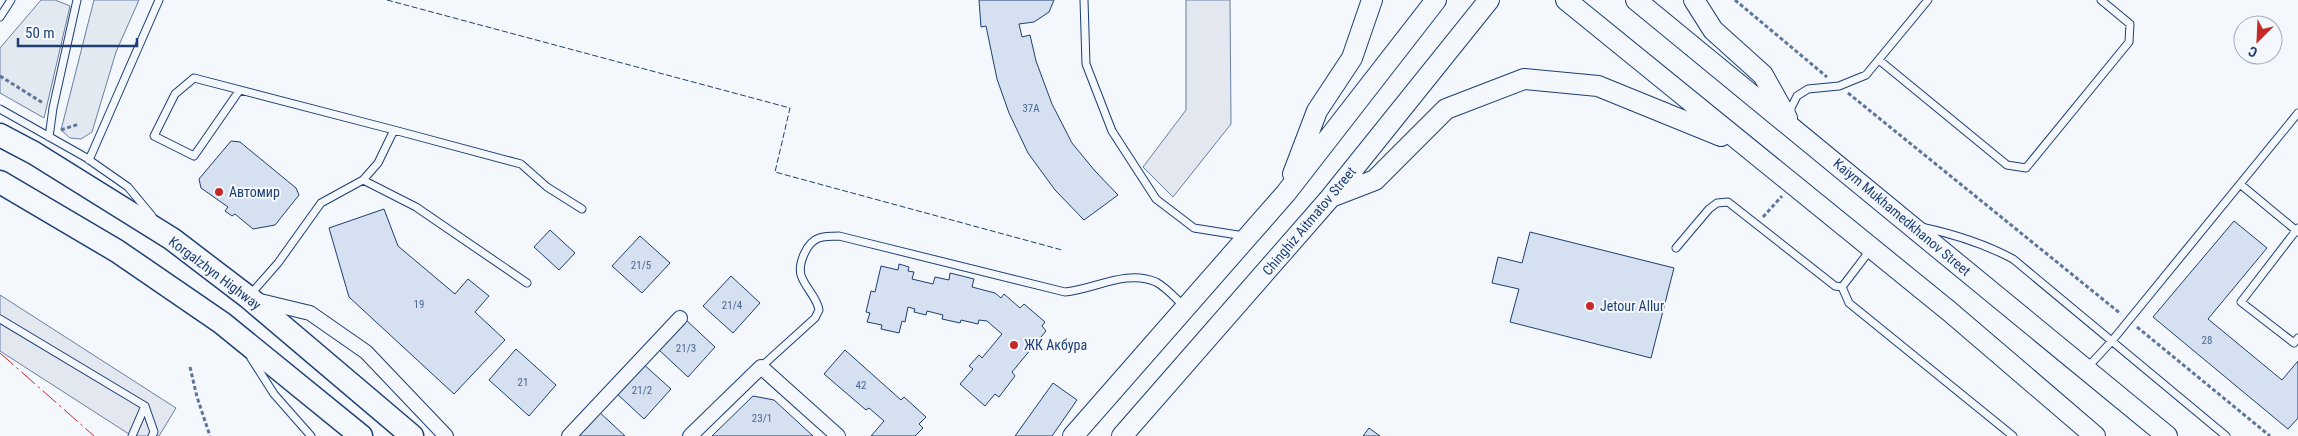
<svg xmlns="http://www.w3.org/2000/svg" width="2298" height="436" font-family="'Roboto Condensed',sans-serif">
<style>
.green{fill:#e3e9f0;stroke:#687fa3}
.parking{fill:#e3e8f0;stroke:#687fa3}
.building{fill:#d5e0f0;stroke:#1d3f73}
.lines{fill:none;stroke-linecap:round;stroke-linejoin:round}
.service-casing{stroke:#1d3f73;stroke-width:9}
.minor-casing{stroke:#1d3f73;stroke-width:16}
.secondary-casing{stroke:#1d3f73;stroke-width:22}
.primary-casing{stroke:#1d3f73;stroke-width:25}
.path{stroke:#5e769c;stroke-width:3;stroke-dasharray:4 2.5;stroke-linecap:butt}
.service{stroke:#f4f7fb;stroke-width:7}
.minor{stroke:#f4f7fb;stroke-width:14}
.secondary{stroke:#f4f7fb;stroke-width:20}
.primary{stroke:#f4f7fb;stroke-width:22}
.fence{stroke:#1d3f73;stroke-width:1;stroke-dasharray:6 2.5;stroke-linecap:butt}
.power{stroke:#c62828;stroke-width:1;stroke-dasharray:18 4 2.5 4;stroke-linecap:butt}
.poi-dot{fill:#c62828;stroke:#f4f7fb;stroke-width:2}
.labels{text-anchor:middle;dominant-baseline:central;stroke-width:4;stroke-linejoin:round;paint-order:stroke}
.number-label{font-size:11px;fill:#4b6792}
.poi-label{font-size:14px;fill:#1d3f73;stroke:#f4f7fb;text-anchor:start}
.street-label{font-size:14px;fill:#1d3f73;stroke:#f4f7fb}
</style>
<rect width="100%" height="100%" fill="#f4f7fb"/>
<path class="green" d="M41,0H55L70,6L44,118L0,93V48Z
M94,0H139L116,52L92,132L81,139L70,138L61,130Z"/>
<path class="parking" d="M1186,0H1230L1231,124L1173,197L1143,167L1186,110Z
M0,295L176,408L159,436H132L0,351Z"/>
<path class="building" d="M979,0H1054L1049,12L1034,22L1019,24L1022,37L1030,35L1036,61L1052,104L1072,143L1095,171L1118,195L1084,220L1055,190L1028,153L1009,113L997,79L986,26L981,27Z
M231,141L240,142L296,188L299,195L275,225L253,229L235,214L232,216L225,211L228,207L201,188L199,179Z
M384,209L398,246L455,294L468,279L489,296L475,312L505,340L454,394L349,297L329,228Z
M2234,221L2267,248L2208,319L2282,380L2298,361V418L2288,429L2153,317Z
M550,230L575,253L559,270L534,247Z
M1530,232L1674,268L1651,358L1510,322L1519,289L1492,283L1498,257L1522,263Z
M640,236L670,263L642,293L612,266Z
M899,264L909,267L908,271L914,272L912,279L933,284L935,277L949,280L950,273L974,279L972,287L995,293L1001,298L1004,294L1020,308L1024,304L1045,322L1042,326L1046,331L1012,372L1015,376L999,397L995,394L985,406L960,384L973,369L969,366L979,355L982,358L1002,334L987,321L979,320L978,324L961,320L960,323L942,319L943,315L927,311L926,315L914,312L915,309L908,307L905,322L902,321L899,333L881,329L882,325L867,322L870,313L866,312L871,291L875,292L881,266L898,270Z
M731,276L760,303L733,333L703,306Z
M685,319L715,347L688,377L658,349Z
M516,349L556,385L529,416L489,380Z
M845,350L901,400L904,397L926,417L919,424L923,428L915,436H871L884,421L869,408L866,410L824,374Z
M641,362L671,389L644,419L614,391Z
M1053,383L1077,400L1052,436H1015Z
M753,396L774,400L813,436H712Z
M596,409L625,436H571Z
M1369,428L1380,436H1363Z"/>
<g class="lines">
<g class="service-casing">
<path id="service" d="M1084,0L1086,64L1112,131L1156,199L1194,228L1244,236
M0,17L11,0
M1879,60L2007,165L2026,168L2129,42L2130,24L2101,0
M239,91L194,156L154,136L175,94L194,78L394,130L378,163L363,180L321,203L278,263L250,295
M0,109L85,157L128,187L152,216
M1791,116V108L1797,96L1808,89L1839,86L1866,75L1928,0
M394,130L521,164L547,187L582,209
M49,137L53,108L77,0
M89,160L159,0
M363,180L416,207L527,283
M2240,184L2298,232
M1921,227C1954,234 1983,243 2013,259L2226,436
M2298,228L2241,302L2294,343L2298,338
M1676,248L1709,209L1717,203L1728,202L1835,286L1842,287
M1871,249L1842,287L1849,303L2013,436
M0,319L145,406L132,436
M251,358L274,394L311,436
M761,367L815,318L819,310C817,297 805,288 801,275C798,263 807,242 819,238C825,236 833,236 839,236L1065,292C1095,289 1127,269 1156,282C1167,288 1176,299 1185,307
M2086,369L2111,342L2298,113
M145,406L154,432L152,436"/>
</g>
<g class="minor-casing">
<path id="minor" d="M256,300L310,313L366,352L446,436
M569,436L680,318
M690,436L761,367L838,436"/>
</g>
<g class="secondary-casing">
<path id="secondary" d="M1566,0L1949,311L2095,436
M1636,0L2167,436
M1694,0L1713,30L1763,75L1787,118
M1293,174L1317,111L1352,58L1372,0
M1331,197L1375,180L1446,109L1524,79L1598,86L1721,136
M1073,436L1286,193L1436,0
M1122,436L1330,198L1489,0"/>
</g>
<g class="primary-casing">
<path id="primary" d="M0,135L34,153L172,239L248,297L412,436
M0,182L117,251L222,323L361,436"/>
</g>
<path class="path" d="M1735,0L1827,77
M0,76L43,103
M1848,93L2121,314
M61,130L79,124
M1763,217L1782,196
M2137,327L2270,436
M190,367L197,397L210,436"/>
<use href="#service" class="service"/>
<use href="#minor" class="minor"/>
<use href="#secondary" class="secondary"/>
<use href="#primary" class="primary"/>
<path class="fence" d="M387,0L790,108L775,172L1062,250"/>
<path class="power" d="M0,353L94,436"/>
</g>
<g class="poi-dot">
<circle cx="219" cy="192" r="5"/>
<circle cx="1590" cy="306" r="5"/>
<circle cx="1014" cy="345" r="5"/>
</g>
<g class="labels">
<g class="number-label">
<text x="1031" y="108">37А</text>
<text x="641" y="265">21/5</text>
<text x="419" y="304">19</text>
<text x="732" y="305">21/4</text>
<text x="2207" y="340">28</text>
<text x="686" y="348">21/3</text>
<text x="523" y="382">21</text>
<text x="861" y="385">42</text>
<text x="642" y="390">21/2</text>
<text x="762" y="418">23/1</text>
</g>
<g class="poi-label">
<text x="229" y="192">Автомир</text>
<text x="1600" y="306">Jetour Allur</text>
<text x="1024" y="345">ЖК Акбура</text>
</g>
<g class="street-label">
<text transform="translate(1902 217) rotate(40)">Kaiym Mukhamedkhanov Street</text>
<text transform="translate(1309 221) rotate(-50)">Chinghiz Aitmatov Street</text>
<text transform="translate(215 273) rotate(37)">Korgalzhyn Highway</text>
</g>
</g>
<g transform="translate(2258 40) rotate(204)"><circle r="24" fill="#f4f7fb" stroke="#9eadc5"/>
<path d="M0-4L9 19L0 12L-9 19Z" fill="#c62828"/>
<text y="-8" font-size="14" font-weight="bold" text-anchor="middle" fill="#1d3f73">С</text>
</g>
<path d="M18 38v8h119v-8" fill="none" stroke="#1d3f73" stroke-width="2.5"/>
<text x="25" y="38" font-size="15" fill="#1d3f73" stroke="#f4f7fb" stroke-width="4" paint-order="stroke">50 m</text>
</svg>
